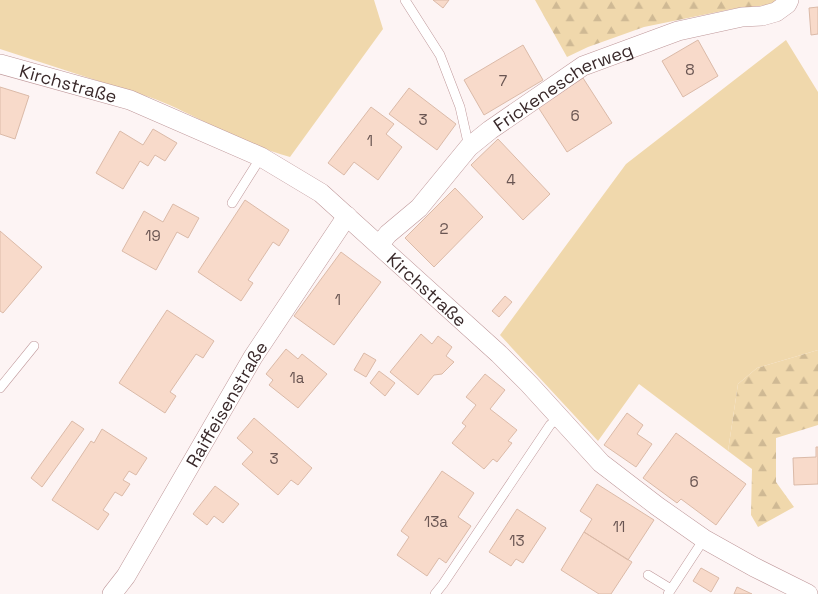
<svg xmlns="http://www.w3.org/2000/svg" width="818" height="594" font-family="'Space Grotesk',sans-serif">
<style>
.grass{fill:#f0d8ac}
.forest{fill:url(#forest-firs)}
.building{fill:#f8daca;stroke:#dbbaa8}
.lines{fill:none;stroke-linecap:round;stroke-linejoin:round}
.lane-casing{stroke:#bf989a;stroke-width:10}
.street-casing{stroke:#bf989a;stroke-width:20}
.lane{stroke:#fff;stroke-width:9}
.street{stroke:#fff;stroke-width:19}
.labels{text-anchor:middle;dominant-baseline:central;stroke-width:4;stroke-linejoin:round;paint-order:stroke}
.number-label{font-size:15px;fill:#695552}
.street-label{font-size:18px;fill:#39292a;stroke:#fff}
</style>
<defs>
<pattern id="forest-firs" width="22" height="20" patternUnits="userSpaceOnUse" patternTransform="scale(1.25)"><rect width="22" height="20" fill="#f0d8ac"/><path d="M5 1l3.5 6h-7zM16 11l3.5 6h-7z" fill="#cfb994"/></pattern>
</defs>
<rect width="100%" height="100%" fill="#fdf4f4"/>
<path class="grass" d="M0,0H374L383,29L290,157C271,151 253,145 236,137C200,121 167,100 129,91L0,49Z
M786,40L818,92V350L757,368L738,384L728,451L639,384L598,441L500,335L626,164Z"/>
<path class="forest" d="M535,0H781L785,3L732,9L644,27L588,47L567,57Z
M818,350V425L776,438V482L794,507L758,527L751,515L752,469L728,451L738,384L757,368Z"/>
<path class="building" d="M433,0H449L443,8Z
M818,7V34L811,35L809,8Z
M698,40L718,76L683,97L662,61Z
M523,45L543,80L484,115L464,80Z
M583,78L612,123L567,152L538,107Z
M0,87L29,96L15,139L0,134Z
M409,88L456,124L437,150L389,114Z
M371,107L394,124L386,134L402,147L378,180L354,162L344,175L328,163Z
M153,129L177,143L165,161L155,155L148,166L140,161L123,189L96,173L120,131L143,145Z
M498,139L550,194L523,220L471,165Z
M455,188L483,217L434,267L405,238Z
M245,200L289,230L279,246L273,242L248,280L253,283L241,301L198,272Z
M173,204L199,218L188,238L177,232L156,270L122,251L144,211L163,222Z
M0,231L42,267L3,313L0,311Z
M341,252L381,282L334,345L294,316Z
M505,296L512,302L499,317L492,311Z
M167,310L214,341L203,358L196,354L170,392L176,396L165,413L119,383Z
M421,334L432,344L438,336L452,347L446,356L454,362L442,374L434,375L418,395L390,372Z
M286,349L298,359L302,354L327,374L298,408L269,385L273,380L266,374Z
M364,353L376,360L366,377L354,370Z
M379,371L395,383L385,396L370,383Z
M485,374L505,390L490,409L517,430L508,441L512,443L497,462L493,459L484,469L452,443L466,426L462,423L476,405L466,397Z
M627,413L643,425L637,434L652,444L636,467L604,445Z
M254,418L312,468L298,485L291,480L278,495L242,464L253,452L237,438Z
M72,421L84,429L42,487L31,478Z
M102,429L147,458L136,475L129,471L123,480L130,484L122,496L115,492L103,510L109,514L98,530L52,500L91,441L94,443Z
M676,433L746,484L716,525L681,499L677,503L643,478Z
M816,447H818V484L794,485L793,458L816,457Z
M442,471L474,493L458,517L471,526L446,563L439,558L427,576L397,555L409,537L401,531Z
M597,484L654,520L628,560L584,532L592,519L580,511Z
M215,486L239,504L223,523L214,516L207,525L193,514Z
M517,509L546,528L523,563L516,559L511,566L489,552Z
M584,532L632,562L611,594H599L561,570Z
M701,568L719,578L711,592L693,581Z
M737,587L752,594H734Z"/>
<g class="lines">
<g class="lane-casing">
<path id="lane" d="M405,0L440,55L460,107L469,147
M232,203L261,157
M0,388L34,346
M648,575L671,589
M435,594L443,584L550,425L559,417
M668,594L704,539"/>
</g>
<g class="street-casing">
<g id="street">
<path id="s1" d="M0,64L130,100L261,157L321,193L499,354L529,384L601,463L657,506L704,539L754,567L808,594"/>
<path id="s2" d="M379,245L388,234L419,208L469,147L490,130L583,66L678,31L742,17L762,16L776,12L787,4L789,0"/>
<path id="s3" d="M112,594L126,576L253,357L347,216"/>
</g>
</g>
<use href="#lane" class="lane"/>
<use href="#street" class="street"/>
</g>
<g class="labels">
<g class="number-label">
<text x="690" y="69">8</text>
<text x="503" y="80">7</text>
<text x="575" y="115">6</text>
<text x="423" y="119">3</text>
<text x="370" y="140">1</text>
<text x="511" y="179">4</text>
<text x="444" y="228">2</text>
<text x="153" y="235">19</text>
<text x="338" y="299">1</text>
<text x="297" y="377">1a</text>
<text x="274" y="458">3</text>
<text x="694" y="481">6</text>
<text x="436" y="521">13a</text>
<text x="619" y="526">11</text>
<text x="517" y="540">13</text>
</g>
<g class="street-label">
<text stroke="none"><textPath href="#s1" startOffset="71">Kirchstraße</textPath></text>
<text stroke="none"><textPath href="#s2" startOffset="246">Frickenescherweg</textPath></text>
<text stroke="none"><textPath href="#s1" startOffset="491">Kirchstraße</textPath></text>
<text stroke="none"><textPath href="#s3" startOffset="222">Raiffeisenstraße</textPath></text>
</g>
</g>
</svg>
